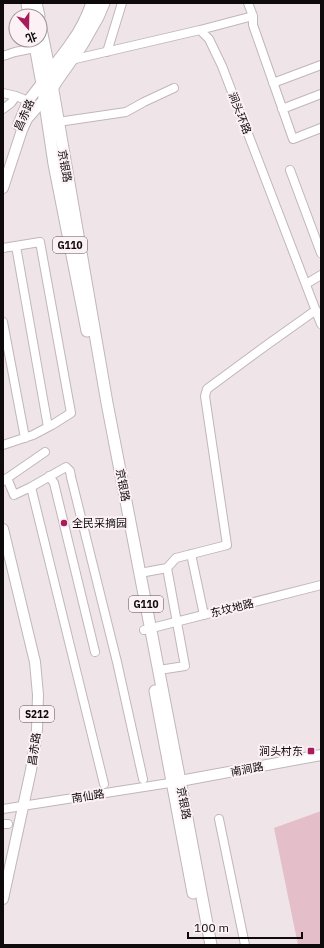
<svg xmlns="http://www.w3.org/2000/svg" width="324" height="948" font-family="'IBM Plex Sans','Noto Sans SC',sans-serif">
<style>
.green{fill:#e4bfc9}
.lines{fill:none;stroke-linecap:round;stroke-linejoin:round}
.minor-casing{stroke:#c1b6b9;stroke-width:10}
.major-casing{stroke:#c1b6b9;stroke-width:12}
.highway-casing{stroke:#c1b6b9;stroke-width:13}
.minor{stroke:#fff;stroke-width:8}
.major{stroke:#fff;stroke-width:10}
.highway{stroke:#fff;stroke-width:11}
.poi-dot{fill:#a91c5c;stroke:#fcf1f4;stroke-width:1.5}
.labels{text-anchor:middle;dominant-baseline:central;stroke-width:4;stroke-linejoin:round;paint-order:stroke}
.shield{fill:#fcf1f4;stroke:#554f51;stroke-width:1}
.shield-label{font-size:10px;font-weight:bold;fill:#0e0a0b}
.street-label{font-size:11px;fill:#0e0a0b;stroke:#fcf1f4}
.poi-label{font-size:11px;fill:#0e0a0b;stroke:#fcf1f4;text-anchor:start}
</style>
<rect width="100%" height="100%" fill="#efe4e7"/>
<path class="green" d="M321,811V945H298L274,828Z"/>
<g class="lines">
<g class="minor-casing">
<path id="minor" d="M253,16V25L293,139L321,128
M200,30L253,16L248,3
M107,52L122,3
M3,56L15,52L35,48
M71,60L200,30L209,39L222,66L321,324
M273,83L321,65
M3,93L16,96L28,101
M3,109L11,103L16,96
M282,109L321,94
M58,122L126,112L144,102L174,88
M290,170L321,253
M16,246L48,427
M3,248L40,242L71,413L52,425L33,435L3,445
M306,284L321,275
M3,322L25,438
M49,476L54,483L95,652
M7,478L14,495L31,487
M3,481L45,452
M191,554L204,615
M167,568L176,558L227,545L205,396L207,389L264,347L316,310
M140,573L167,568L185,666L159,670
M144,630L321,585
M104,784L31,487L66,467L70,471L71,477L117,662L143,779
M3,809L176,782
M219,819L245,945
M3,824H8"/>
</g>
<g class="major-casing">
<path id="major" d="M18,125L28,101L45,79
M3,188L22,130L27,119L47,96
M3,529L35,662L38,695L37,730L31,770L3,899
M180,781L321,755"/>
</g>
<g class="highway-casing">
<path id="highway" d="M27,3L29,16
M36,3L39,16
M40,24L50,73L107,403L180,781L211,945
M34,40L42,84L54,164L87,331
M50,73C56,62 65,53 72,42C81,30 87,17 92,3
M52,89L56,82L82,45L98,17L104,3
M155,691L193,893"/>
</g>
<use href="#minor" class="minor"/>
<use href="#major" class="major"/>
<use href="#highway" class="highway"/>
</g>
<g class="poi-dot">
<circle cx="64" cy="523" r="4"/>
<rect x="307" y="747" width="8" height="8" rx="2"/>
</g>
<g class="labels">
<g class="shield">
<rect x="53" y="237" width="34" height="16" rx="3"/>
<rect x="129" y="596" width="34" height="16" rx="3"/>
<rect x="20" y="706" width="34" height="16" rx="3"/>
</g>
<g class="shield-label">
<text x="70" y="245">G110</text>
<text x="146" y="604">G110</text>
<text x="37" y="714">S212</text>
</g>
<g class="street-label">
<text transform="translate(240 113) rotate(69)">涧头环路</text>
<text transform="translate(24 115) rotate(-66)">昌赤路</text>
<text transform="translate(65 166) rotate(80)">京银路</text>
<text transform="translate(123 485) rotate(79)">京银路</text>
<text transform="translate(232 608) rotate(-14)">东坟地路</text>
<text transform="translate(34 749) rotate(-82)">昌赤路</text>
<text transform="translate(247 769) rotate(-11)">南涧路</text>
<text transform="translate(88 796) rotate(-9)">南仙路</text>
<text transform="translate(184 803) rotate(79)">京银路</text>
</g>
<g class="poi-label">
<text x="72" y="523">全民采摘园</text>
<text x="303" y="751" text-anchor="end">涧头村东</text>
</g>
</g>
<rect width="324" height="948" fill="none" stroke="#0e0a0b" stroke-width="8"/>
<g transform="translate(28 28) rotate(160)"><circle r="19" fill="#fcf1f4" stroke="#9d9597"/>
<path d="M0-3L7 15L0 10L-7 15Z" fill="#a91c5c"/>
<text y="-6" font-size="11" font-weight="bold" text-anchor="middle" fill="#0e0a0b">北</text>
</g>
<path d="M188 932v6h114v-6" fill="none" stroke="#0e0a0b" stroke-width="2"/>
<text x="194" y="932" font-size="12" fill="#0e0a0b" stroke="#fcf1f4" stroke-width="3" paint-order="stroke">100 m</text>
</svg>
